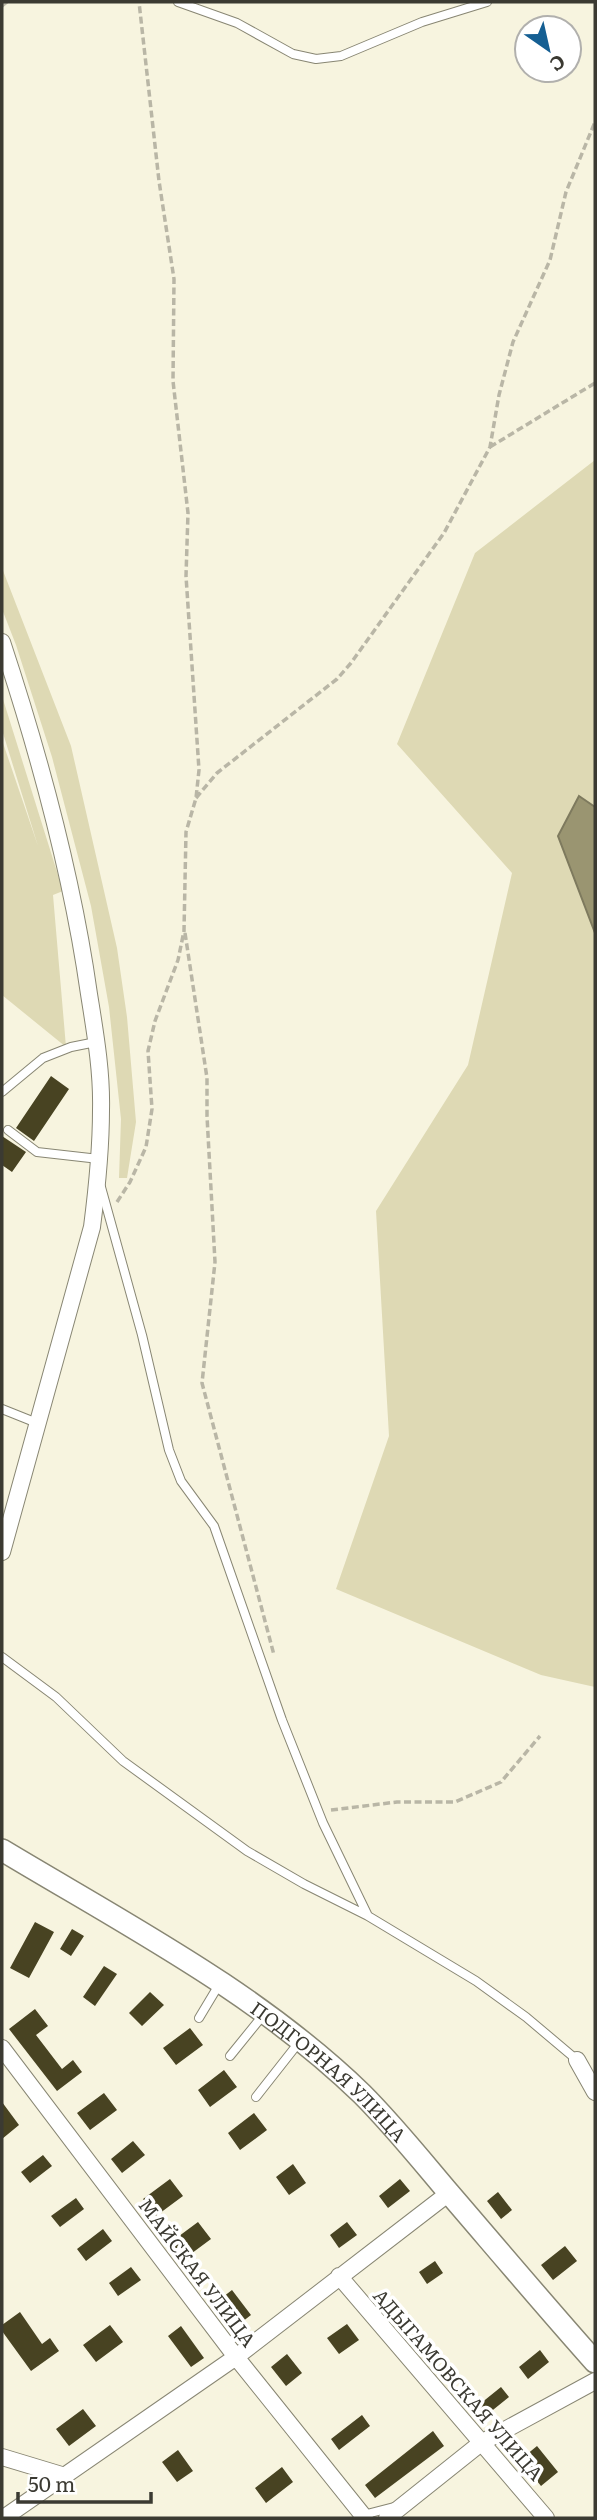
<svg xmlns="http://www.w3.org/2000/svg" width="597" height="2520" font-family="Literata,serif">
<style>
.green{fill:#ded9b4}
.water{fill:#9a9571;stroke:#7e7a5e;stroke-width:2}
.building{fill:#484322}
.lines{fill:none;stroke-linecap:round;stroke-linejoin:round}
.service-casing{stroke:#888673;stroke-width:10}
.minor-casing{stroke:#888673;stroke-width:18}
.tertiary-casing{stroke:#888673;stroke-width:24}
.path{stroke:#b9b6a6;stroke-width:3.5;stroke-dasharray:7 3.5;stroke-linecap:butt}
.service{stroke:#fff;stroke-width:8}
.minor{stroke:#fff;stroke-width:16}
.tertiary{stroke:#fff;stroke-width:21}
.labels{text-anchor:middle;dominant-baseline:central;stroke-width:7;stroke-linejoin:round;paint-order:stroke}
.street-label{font-size:19px;fill:#3b3a32;stroke:#fff}
</style>
<rect width="100%" height="100%" fill="#f7f4df"/>
<path class="green" d="M595,460V807L580,796L558,836L595,933V1687L541,1675L336,1589L389,1436L376,1211L468,1065L512,873L397,744L475,553Z
M2,568L71,746L117,948L127,1017L136,1122L127,1178H119L121,1119L109,1007L91,906L52,757L16,645L2,609Z
M2,696L63,891L53,895L66,1047L2,995V740L38,846L2,730Z"/>
<path class="water" d="M579,796L595,807V933L558,836Z"/>
<path class="building" d="M51,1076L69,1089L34,1141L16,1128Z
M2,1136L26,1152L12,1172L2,1165Z
M35,1922L54,1932L29,1978L10,1968Z
M72,1929L84,1936L71,1956L60,1949Z
M104,1966L117,1974L95,2006L83,1997Z
M150,1992L164,2005L142,2026L129,2013Z
M35,2009L48,2026L36,2035L62,2069L73,2060L82,2072L57,2091L9,2029Z
M190,2028L203,2045L176,2065L163,2048Z
M224,2070L237,2087L210,2107L198,2090Z
M104,2093L117,2110L90,2130L77,2113Z
M2,2102L19,2125L2,2139Z
M254,2113L267,2130L240,2150L228,2133Z
M133,2141L145,2155L122,2173L111,2159Z
M43,2155L52,2166L30,2183L21,2172Z
M293,2164L306,2183L289,2195L276,2177Z
M170,2179L183,2196L156,2216L143,2199Z
M400,2179L410,2191L388,2208L379,2196Z
M498,2192L512,2210L501,2219L487,2201Z
M76,2198L84,2209L60,2227L51,2216Z
M198,2222L211,2239L184,2259L171,2242Z
M347,2222L357,2235L339,2248L330,2235Z
M103,2229L112,2241L86,2261L77,2249Z
M565,2246L577,2261L553,2280L541,2265Z
M435,2261L443,2273L427,2284L419,2272Z
M131,2267L141,2280L118,2296L109,2283Z
M232,2290L251,2315L238,2325L219,2300Z
M20,2312L42,2344L50,2338L59,2351L31,2371L2,2331V2325Z
M347,2324L359,2340L339,2354L327,2338Z
M110,2325L123,2342L96,2362L83,2345Z
M181,2326L204,2358L191,2367L168,2336Z
M540,2350L549,2362L528,2379L519,2367Z
M287,2354L302,2373L286,2386L271,2367Z
M501,2387L509,2397L478,2422L470,2412Z
M83,2409L96,2426L69,2446L56,2429Z
M362,2415L370,2426L339,2450L331,2439Z
M433,2431L444,2446L375,2498L365,2485Z
M537,2446L558,2472L541,2486L520,2460Z
M178,2450L193,2471L177,2482L162,2462Z
M282,2467L293,2482L266,2503L255,2488Z"/>
<g class="lines">
<g class="service-casing">
<path id="service" d="M178,2L237,23L293,54L316,59L341,56L422,22L487,2
M2,1092L43,1058L71,1047L96,1042
M8,1130L37,1152L99,1159
M101,1187L142,1335L169,1450L181,1481L214,1526L282,1720L323,1823L368,1916
M2,1409L37,1423
M2,1657L56,1697L123,1761L247,1851L304,1884L368,1916L476,1981L526,2017L577,2060
M199,2018L220,1983
M230,2056L264,2014
M256,2097L300,2041
M363,2515L394,2507"/>
</g>
<g class="minor-casing">
<path id="minor" d="M2,642C40,757 72,874 89,994C95,1032 102,1071 101,1110C101,1149 97,1188 92,1227L2,1552
M2,2048L236,2357L365,2518
M577,2060L595,2092
M339,2276L546,2518
M2,2457L65,2476
M5,2517L236,2357L449,2193
M387,2518L481,2443L595,2381"/>
</g>
<g class="tertiary-casing">
<g id="tertiary">
<path id="s1" d="M2,1850C125,1924 258,1993 362,2094C393,2125 421,2160 449,2193C498,2250 546,2307 595,2362"/>
</g>
</g>
<path class="path" d="M2,6L7,2
M490,447L595,383
M196,798L217,773L337,679L351,663L444,533L490,447L499,395L513,342L550,260L566,192L595,122
M185,933L207,1078V1116L215,1262L202,1383L274,1655
M117,1202L130,1182L146,1147L152,1109L148,1051L155,1021L178,960L184,931L186,832L196,798L199,770L186,576L188,513L173,381L174,279L159,181L139,2
M331,1810L397,1802H455L501,1782L540,1736"/>
<use href="#service" class="service"/>
<use href="#minor" class="minor"/>
<use href="#tertiary" class="tertiary"/>
</g>
<g class="labels">
<g class="street-label">
<text stroke="none"><textPath href="#s1" startOffset="396">ПОДГОРНАЯ УЛИЦА</textPath></text>
<text transform="translate(198 2272) rotate(53)">МАЙСКАЯ УЛИЦА</text>
<text transform="translate(459 2384) rotate(49)">АДЫГАМОВСКАЯ УЛИЦА</text>
</g>
</g>
<rect width="597" height="2520" fill="none" stroke="#3b3a32" stroke-width="7"/>
<g transform="translate(548 49) rotate(146)"><circle r="33" fill="#ffffff" stroke="#b1b0ad" stroke-width="2"/>
<path d="M0-5L12 26L0 18L-12 26Z" fill="#155f93"/>
<text y="-10" font-size="19" font-weight="bold" text-anchor="middle" fill="#3b3a32">С</text>
</g>
<path d="M18 2492v10h133v-10" fill="none" stroke="#3b3a32" stroke-width="3.5"/>
<text x="28" y="2492" font-size="21" fill="#3b3a32" stroke="#ffffff" stroke-width="5" paint-order="stroke">50 m</text>
</svg>
